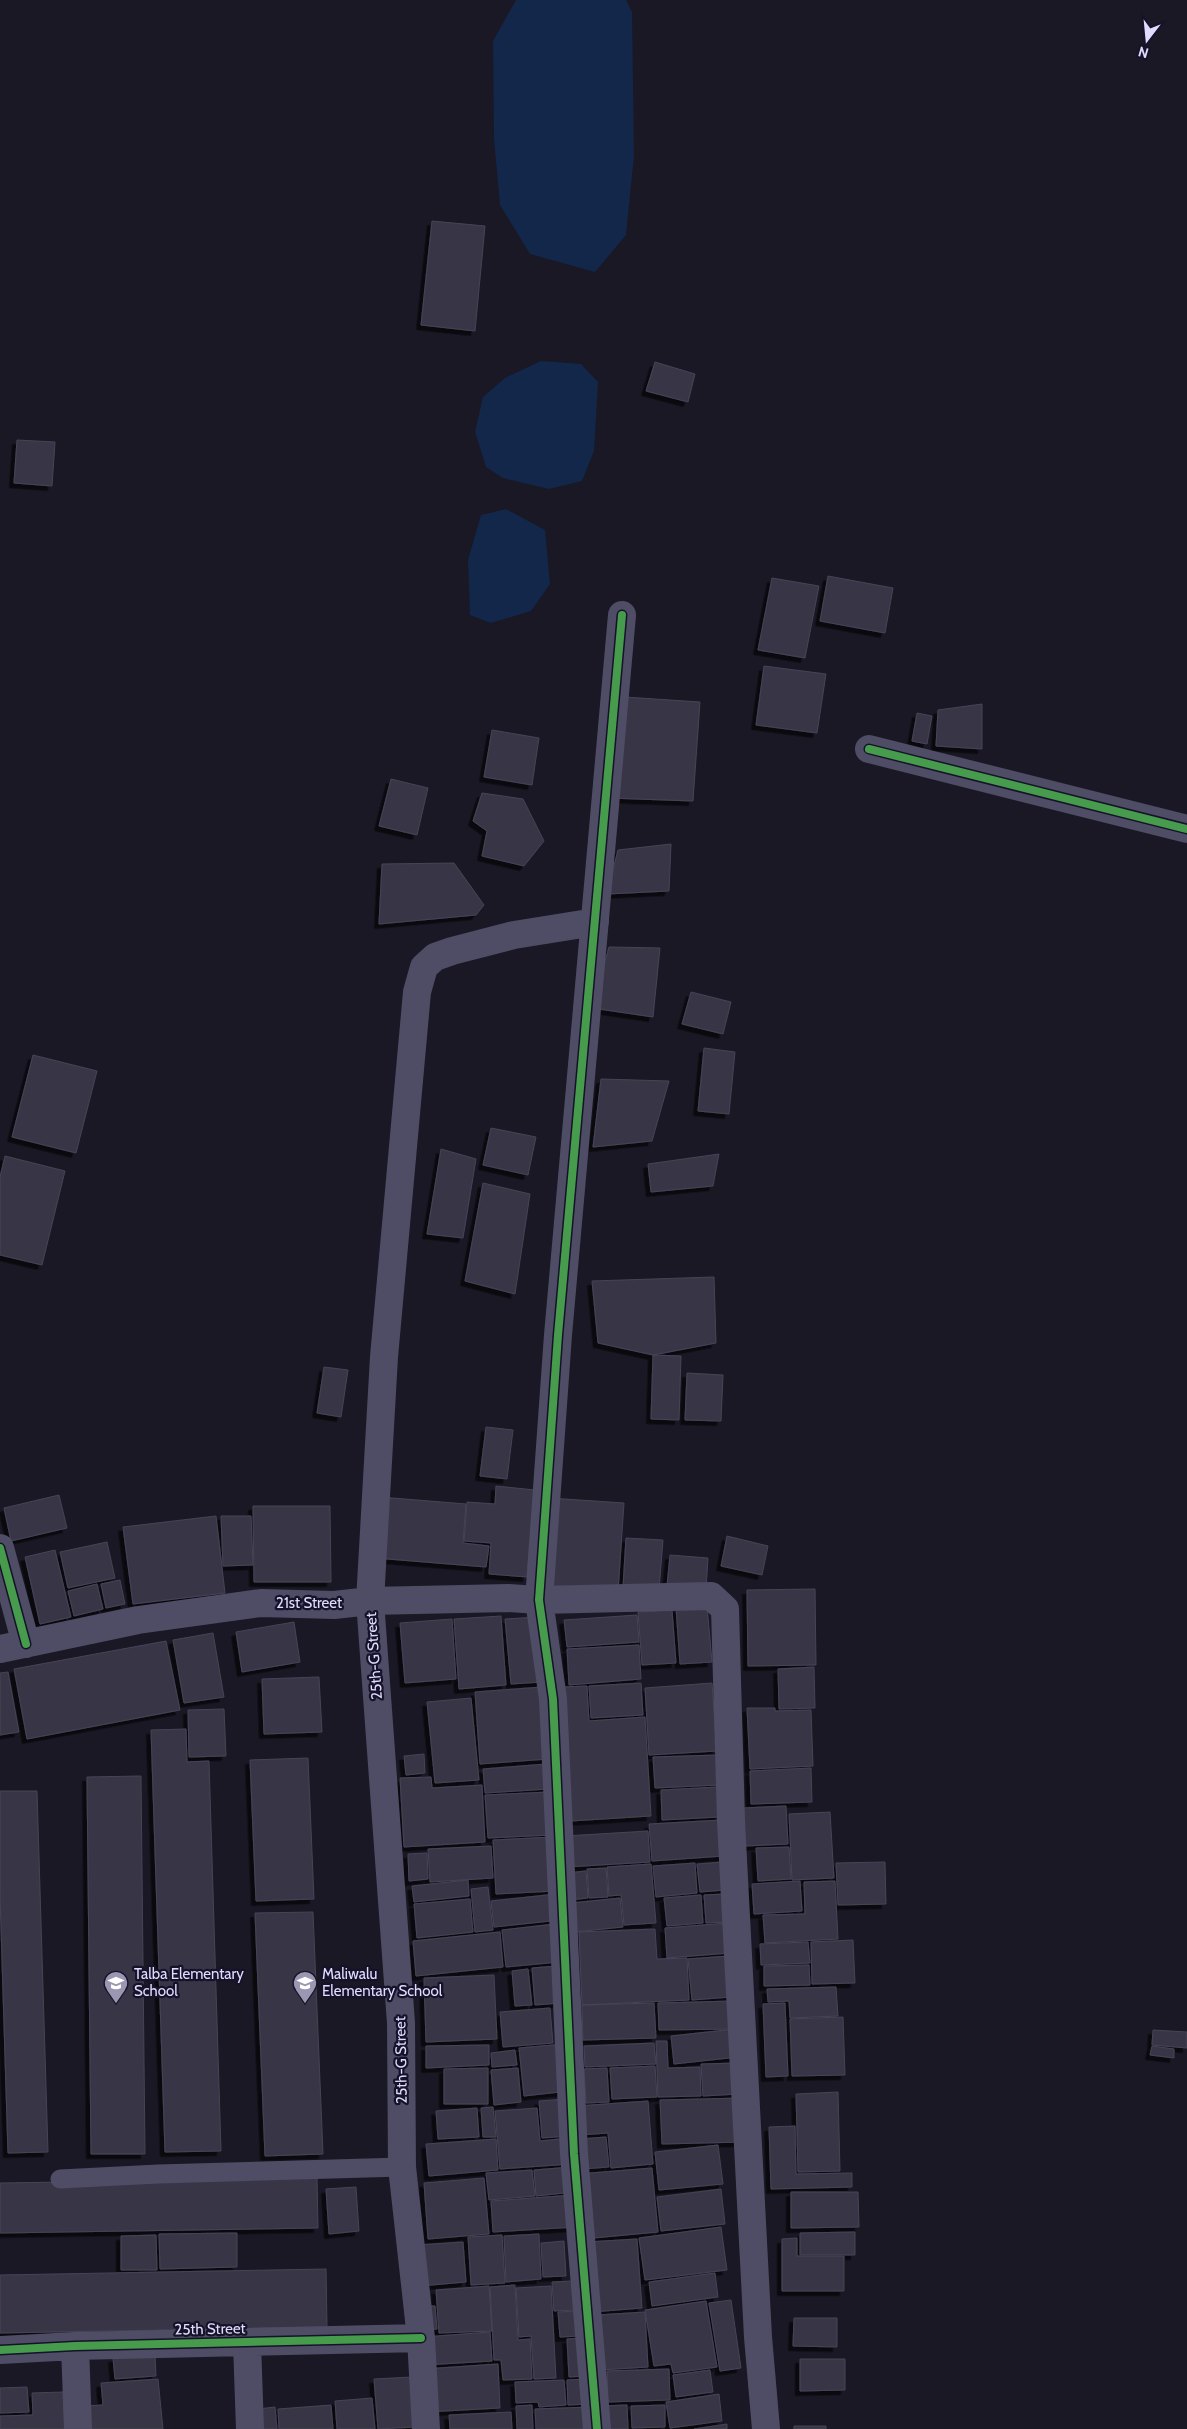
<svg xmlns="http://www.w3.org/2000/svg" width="1187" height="2429" font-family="Cabin,sans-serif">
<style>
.water{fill:#12274a}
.building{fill:#393646;stroke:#474357;filter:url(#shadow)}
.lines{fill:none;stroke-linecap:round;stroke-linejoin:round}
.service{stroke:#4e4d65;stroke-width:19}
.minor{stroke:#4e4d65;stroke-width:28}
.cycleway-casing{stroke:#16122a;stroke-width:11}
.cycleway{stroke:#469c4c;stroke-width:8}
.labels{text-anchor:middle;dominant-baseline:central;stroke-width:4.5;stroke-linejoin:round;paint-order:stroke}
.street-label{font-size:15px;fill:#e0dcfe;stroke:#16122a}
.poi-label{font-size:15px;fill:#e0dcfe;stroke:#16122a;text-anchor:start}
</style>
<defs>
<filter id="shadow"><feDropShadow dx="-4.5" dy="4.5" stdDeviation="0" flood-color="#0009"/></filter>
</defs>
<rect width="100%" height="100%" fill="#1a1824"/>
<path class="water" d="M516,0H626L632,12L634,156L626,235L595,272L530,254L500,205L494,139L493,41Z
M541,361L581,364L598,382L594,451L582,481L549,489L503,478L486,467L475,432L483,397L505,378Z
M506,509L545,530L550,584L531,611L491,623L470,615L468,560L481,515Z"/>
<path class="building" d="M432,221L485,226L475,331L421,325Z
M655,362L695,374L688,402L646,391Z
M17,440L55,442L52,486L14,483Z
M828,576L893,588L885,633L820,621Z
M772,578L819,586L805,658L758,650Z
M764,666L826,674L817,733L756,725Z
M625,697L700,702L693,801L608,798Z
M982,704V749L936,746L938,710Z
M917,713L932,716L927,744L912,741Z
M492,730L539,738L532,785L484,777Z
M391,779L428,788L417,835L379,826Z
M482,793L523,799L544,841L524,866L482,856L487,831L473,821Z
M671,844L669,891L607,894L618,850Z
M454,863L484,905L476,915L379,924L382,864Z
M609,947L660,948L653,1017L592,1008Z
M691,992L731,1002L723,1034L682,1024Z
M704,1048L735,1052L729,1114L698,1111Z
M33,1055L97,1071L76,1153L12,1137Z
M601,1079L669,1081L652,1141L593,1147Z
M491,1128L536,1137L528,1175L483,1165Z
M441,1149L476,1159L463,1238L427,1234Z
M719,1154L713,1186L651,1192L648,1164Z
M5,1156L65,1171L42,1265L0,1255V1177Z
M483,1183L530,1194L515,1294L465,1281Z
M714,1277L716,1343L653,1355L598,1343L592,1281Z
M653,1355L681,1356L679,1420L651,1419Z
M324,1367L348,1370L341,1417L317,1413Z
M687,1373L723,1375L721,1421L685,1420Z
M486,1427L513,1430L507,1479L480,1476Z
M496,1486L535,1490L527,1577L489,1574L491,1543L464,1541L467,1502L495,1504Z
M59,1495L67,1528L11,1541L4,1508Z
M380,1497L466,1504L463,1543L489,1546L486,1567L375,1558Z
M549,1498L624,1503L618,1592L543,1587Z
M253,1506H330L331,1582H254Z
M216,1516L225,1593L133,1604L123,1527Z
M221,1516H251L253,1565L223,1566Z
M727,1536L768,1546L762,1575L721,1566Z
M626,1538L663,1540L659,1590L623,1587Z
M107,1542L115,1578L68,1588L60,1552Z
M55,1550L71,1617L40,1624L25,1557Z
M670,1555L708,1558L706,1589L667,1586Z
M120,1580L125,1604L106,1608L101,1584Z
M97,1584L103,1609L74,1616L68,1591Z
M815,1589L816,1665L748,1666L747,1590Z
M707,1606L712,1662L680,1664L676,1608Z
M672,1610L676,1663L642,1665L638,1612Z
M637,1615L639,1642L567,1647L564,1620Z
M501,1616L506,1685L459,1689L454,1619Z
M538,1617L542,1682L511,1684L505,1619Z
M452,1619L456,1679L405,1683L400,1623Z
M294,1622L300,1662L242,1672L236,1632Z
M213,1633L224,1697L184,1703L173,1640Z
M166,1641L180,1710L27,1739L14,1669Z
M639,1645L641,1679L569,1685L567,1649Z
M814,1667L815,1708L779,1709L778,1669Z
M8,1672L19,1732L0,1735V1673Z
M319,1677L322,1732L264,1734L262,1679Z
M641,1683L643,1715L591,1718L589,1686Z
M712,1683L717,1751L649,1755L645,1688Z
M587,1686L589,1721L645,1717L651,1816L571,1821L562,1687Z
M542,1687L548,1759L480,1764L475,1692Z
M471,1698L479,1780L435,1783L427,1702Z
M747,1708H775V1711L811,1710L813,1766L750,1769Z
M224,1709L226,1756L189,1757L188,1710Z
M186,1729L187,1762L209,1761L221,2151L165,2152L151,1730Z
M424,1754L425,1773L406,1775L404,1756Z
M718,1755L719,1785L655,1788L653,1757Z
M308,1758L314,1899L256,1901L250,1760Z
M547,1764L549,1789L485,1793L483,1769Z
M811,1768L812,1802L751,1804L750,1771Z
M141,1776L145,2154H91L87,1777Z
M431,1777L432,1788L482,1785L485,1842L404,1847L400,1778Z
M718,1787L720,1817L662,1820L661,1790Z
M0,1791H37L48,2152L8,2153L0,1895Z
M549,1792L552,1835L488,1838L485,1795Z
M786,1806L788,1844L745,1846L743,1808Z
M830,1812L834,1878L792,1880L789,1814Z
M722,1820L724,1856L652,1861L649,1824Z
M648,1831L650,1862L567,1867L565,1836Z
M553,1837L556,1891L496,1894L493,1840Z
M491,1846L493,1878L430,1882L428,1849Z
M789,1847L791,1879L758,1881L756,1848Z
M427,1853L428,1879L409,1881L408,1854Z
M723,1862L725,1890L700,1892L697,1864Z
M885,1862L886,1904L838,1905L836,1863Z
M695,1863L697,1893L656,1897L653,1866Z
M651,1864L656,1923L624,1925L621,1895L609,1896L607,1867Z
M606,1868L608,1897L589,1898L587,1869Z
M586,1871L588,1898L570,1900L567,1873Z
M468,1880L469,1896L414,1902L412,1886Z
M800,1881L802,1911L754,1914L752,1884Z
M835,1881L838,1939L765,1943L763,1915L805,1914L804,1882Z
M488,1887L493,1930L475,1932L471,1889Z
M556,1894L560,1920L494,1927L491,1901Z
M725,1894L727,1922L706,1923L704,1895Z
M701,1895L703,1923L667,1926L664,1898Z
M620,1898L623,1927L574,1932L571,1903Z
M470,1899L473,1932L417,1938L414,1904Z
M313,1912L323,2154L265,2156L255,1913Z
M728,1923L730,1953L667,1958L665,1928Z
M555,1924L559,1962L506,1967L502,1930Z
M655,1929L657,1959L687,1958L689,2000L582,2005L579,1932Z
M500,1932L503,1967L416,1976L413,1941Z
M853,1940L855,1983L812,1984L811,1942Z
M808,1942L810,1963L761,1965L760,1944Z
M728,1956L731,1997L692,2000L688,1959Z
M809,1965L810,1985L764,1986V1966Z
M556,1966L560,2003L535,2005L532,1968Z
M528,1969L532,2005L515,2006L512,1971Z
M494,1975L497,2039L426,2042L424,1978Z
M836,1987L838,2016L790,2018L789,2001L768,2002L767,1989Z
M733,2001V2029L659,2030L658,2003Z
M654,2003L656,2038L583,2040L582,2005Z
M785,2003L788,2076L766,2077L763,2004Z
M550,2008L553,2043L503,2047L500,2012Z
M843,2017L845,2075L792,2076L790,2019Z
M735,2029L738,2057L674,2064L671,2036Z
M1153,2030L1187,2032V2048L1152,2045Z
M656,2041H667L668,2068L700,2067L701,2096L658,2097Z
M654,2043L656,2064L585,2067L584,2046Z
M564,2044L569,2091L524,2096L519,2048Z
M489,2045V2065L426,2068V2046Z
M1152,2046L1174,2049V2058L1150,2055Z
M515,2050L517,2065L492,2067L491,2053Z
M738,2063L739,2094L703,2096L701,2064Z
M655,2066L657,2097L612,2099L610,2068Z
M488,2068V2104H444V2069Z
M518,2068L521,2102L494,2105L491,2070Z
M607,2068L609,2102L586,2103L584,2069Z
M838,2092L840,2171L798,2172L796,2094Z
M742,2098L743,2142L662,2144L660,2100Z
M565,2099L569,2136L542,2138L539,2101Z
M648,2101L653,2164L611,2168L608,2133L580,2135L577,2106Z
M493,2107L496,2137H483L481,2108Z
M477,2108L479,2137L438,2139L436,2111Z
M537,2108L540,2141L569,2138L571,2164L500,2169L495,2111Z
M795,2126L796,2174L852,2173V2187L771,2189L769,2127Z
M606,2137L609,2167L583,2169L580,2139Z
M496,2139L498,2170L429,2176L426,2144Z
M718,2145L723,2184L659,2190L655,2152Z
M571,2167L574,2192L536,2196L534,2170Z
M652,2168L658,2232L583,2239L578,2174Z
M532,2170L535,2196L489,2200L486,2173Z
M317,2178L318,2228L0,2233V2183Z
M484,2178L489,2234L428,2239L424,2183Z
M356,2187L359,2231L329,2234L326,2189Z
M721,2189L725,2224L661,2231L657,2197Z
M791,2192H858L859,2227L791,2228Z
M573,2195L576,2227L493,2232L491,2201Z
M721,2227L727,2270L645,2280L639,2238Z
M855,2232V2255H800V2233Z
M237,2233V2267L160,2269L159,2234Z
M539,2234L541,2279L506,2282L504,2236Z
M156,2235L157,2270H121V2236Z
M502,2235L505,2283L471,2285L468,2237Z
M797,2238V2256H844V2291H782V2239Z
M637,2239L642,2308L592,2312L587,2242Z
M564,2241L566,2276L543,2277L541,2243Z
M463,2242L466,2282L420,2286L417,2245Z
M326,2269L327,2327L0,2333V2275Z
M715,2273L718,2297L652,2306L649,2282Z
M572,2281L574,2310L554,2311L552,2282Z
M515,2285L518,2340L530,2339L532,2379L503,2380L501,2360H494L490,2287Z
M489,2286L492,2331L439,2333L436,2290Z
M551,2286L556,2378L534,2379L531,2336L519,2337L516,2288Z
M731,2300L741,2368L720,2371L709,2303Z
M706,2301L717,2367L673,2373L671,2364L654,2366L645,2310Z
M426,2306H435L437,2329L427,2330Z
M578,2311L579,2336L560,2337L558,2312Z
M645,2312L648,2367L600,2370L597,2315Z
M794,2318H837V2347L793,2346Z
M490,2332L492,2361L425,2365L424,2337Z
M583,2338L586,2376L569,2377L567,2339Z
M155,2355L156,2376L115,2379L113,2358Z
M800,2359H845V2390L800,2391Z
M498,2364L500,2408L426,2412L424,2369Z
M669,2369L670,2400L608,2402L607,2371Z
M710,2370L713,2392L676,2397L673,2375Z
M412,2377L416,2427L378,2429L374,2379Z
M158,2379L163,2429H86L84,2406L103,2405L101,2383Z
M587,2379L589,2404L568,2405L567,2380Z
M564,2380L566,2405L539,2407L538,2402L516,2403L515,2382Z
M27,2387L29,2412L0,2413V2388Z
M63,2392L65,2429H0V2416L33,2415L32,2393Z
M719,2394L722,2421L670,2428L666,2402Z
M372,2398L375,2429H337L335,2401Z
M331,2405L333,2429H279L278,2409Z
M532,2405L533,2429H517L516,2406Z
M627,2405L628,2429H602L601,2406Z
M665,2405V2427L632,2428L631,2406Z
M275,2407L277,2429H260L258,2409Z
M590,2407L591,2429H536L535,2409Z
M511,2412L512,2429H450L449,2415Z
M727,2424V2429H694Z
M794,2426H826V2429H794Z"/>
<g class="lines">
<path class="service" d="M60,2179L158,2174L402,2167"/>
<path class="minor" d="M869,749L1187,829
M0,1548L26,1644
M0,1649L138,1620L261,1603L334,1605L370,1601L508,1598L539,1600L711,1596L725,1609L731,1821L758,2337L766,2429
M247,2343L250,2429
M75,2346L78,2429
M0,2350L75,2346L421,2338
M426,2429L421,2338L402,2167L401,2023L370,1601L384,1357L417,992L424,967L435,957L452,951L514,935L595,922
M597,2429L574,2154L553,1699L539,1600L558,1335L622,615"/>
<g class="cycleway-casing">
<path id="cycleway" d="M869,749L1187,829
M0,1548L26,1644
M0,2350L75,2346L421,2338
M597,2429L574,2154L553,1699L539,1600L558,1335L622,615"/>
</g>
<use href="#cycleway" class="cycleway"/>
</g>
<defs>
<g id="school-pin" transform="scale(1.25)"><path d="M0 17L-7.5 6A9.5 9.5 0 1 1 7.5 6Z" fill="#9b97b2" stroke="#16122a"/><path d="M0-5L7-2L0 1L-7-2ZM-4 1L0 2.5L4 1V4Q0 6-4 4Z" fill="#fff"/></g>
</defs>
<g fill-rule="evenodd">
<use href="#school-pin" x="116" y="1983"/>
<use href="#school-pin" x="305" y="1983"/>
</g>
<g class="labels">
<g class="street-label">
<text x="309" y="1603">21st Street</text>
<text transform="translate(374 1656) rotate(-94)">25th-G Street</text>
<text transform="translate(401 2060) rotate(-91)">25th-G Street</text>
<text transform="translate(210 2329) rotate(-1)">25th Street</text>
</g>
<g class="poi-label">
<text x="134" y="1974">Talba Elementary<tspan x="134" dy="17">School</tspan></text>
<text x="322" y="1974">Maliwalu<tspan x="322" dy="17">Elementary School</tspan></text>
</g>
</g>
<g transform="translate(1147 40) rotate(196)" stroke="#16122a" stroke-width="4" paint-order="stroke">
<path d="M0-4L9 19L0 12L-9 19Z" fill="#e0dcfe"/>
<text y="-8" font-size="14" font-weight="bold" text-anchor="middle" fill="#e0dcfe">N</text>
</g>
</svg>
